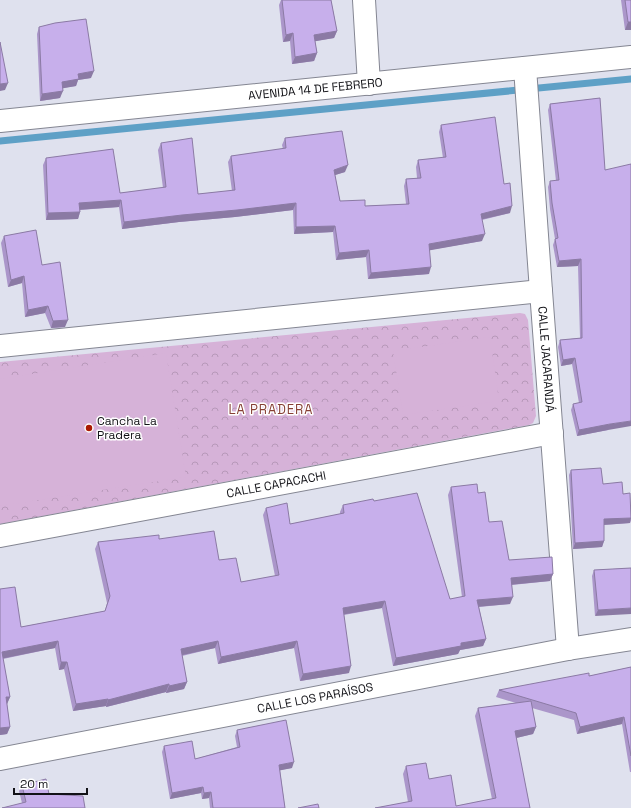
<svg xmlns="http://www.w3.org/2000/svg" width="631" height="808" font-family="'Space Grotesk',sans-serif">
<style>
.park{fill:url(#park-crowns)}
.pitch{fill:#d6b2d8}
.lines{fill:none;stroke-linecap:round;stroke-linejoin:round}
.stream{stroke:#5ea0c6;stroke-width:7}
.minor-casing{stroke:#848692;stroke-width:24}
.minor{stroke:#fff;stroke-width:22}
.wall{fill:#ab96ca}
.shaded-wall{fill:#8b7aa4}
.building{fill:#c7afeb;stroke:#8b7aa4}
.poi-dot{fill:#aa1a02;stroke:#fff;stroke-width:1.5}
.labels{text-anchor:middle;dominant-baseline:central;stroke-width:3;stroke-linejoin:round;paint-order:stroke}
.street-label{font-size:12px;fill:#121217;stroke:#fff}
.poi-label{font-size:12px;fill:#121217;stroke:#fff;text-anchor:start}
.neighbourhood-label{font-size:13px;letter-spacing:1px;fill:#863f33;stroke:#fff}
</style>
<defs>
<pattern id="park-crowns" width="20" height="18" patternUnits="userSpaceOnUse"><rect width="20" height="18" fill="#d6b2d8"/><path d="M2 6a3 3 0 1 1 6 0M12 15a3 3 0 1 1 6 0" fill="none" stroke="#b798b9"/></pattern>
</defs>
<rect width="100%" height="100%" fill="#dfe1ee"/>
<path class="park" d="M520,313L525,314L528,320L536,416L533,423L529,425L0,524V362Z"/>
<path class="pitch" d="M490,337L499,401L403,415L393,351Z
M166,353L186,477L0,506V379Z"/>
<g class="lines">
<path class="stream" d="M0,141L631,79"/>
<g class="minor-casing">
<g id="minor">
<path d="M364,0L369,84"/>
<path id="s1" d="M525,68L541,291L568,649"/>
<path id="s2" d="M0,121L631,57"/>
<path d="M0,346L541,291"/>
<path id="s3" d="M0,536L552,433"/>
<path id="s4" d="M0,759L568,649L631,639"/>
</g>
</g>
<use href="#minor" class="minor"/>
</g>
<path class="wall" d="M281,0H331L337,31L334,38L315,41L317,53L314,61L292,64L290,41L283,42L279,5Z
M621,0H631V30H625Z
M39,27L91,78L78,80L76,86L62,88L60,98L40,101L37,34Z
M600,98L608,430L577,436L571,410L573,404L579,403L572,364L561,366L558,347L560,340L580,338L578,266L557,267L553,245L555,239L550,209L548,187L550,181H556L548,110L550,104Z
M441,125L504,184L510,213L482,220V241L429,250V274L368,279L366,257L336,260L333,232L294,234L293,210L235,217L179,222L122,229L119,207L80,210V212L78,219L46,220L43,165L46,158L120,193L163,188L158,150L161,143L198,194L232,191L228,162L231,156L283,149L282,145L285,138L345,172L335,175L340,201L365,206L406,204L404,186L406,179L417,178L416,167L418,160L443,158L439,132Z
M4,236L42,265L65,327L51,328L45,313L25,317L22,283L8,287L1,243Z
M571,470L603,484L623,494L631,507V520L630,523L604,525V541L602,547L573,549L569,475Z
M451,487L478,493L489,522L509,560L553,574L550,581L512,585L510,604L479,607L486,639L483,646L460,650L458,654L393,666L382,608L344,615L349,673L300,681L294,648L218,664L215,648L182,656L187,682L184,689L166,693V692L106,707V706L73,711L64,669L59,670L55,648L3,659L10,697L7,704L10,727L7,734L0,735V589L21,627L105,611L107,603L95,549L98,542L159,539L219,560L241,582L275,576L263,515L266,508L290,524L340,514V512L343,505L374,501L450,599L462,597L448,495Z
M631,568L595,616L592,576L594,570Z
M631,667V772H630L622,724L577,734L574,720L532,708L536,727L533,734L516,738L530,808H375L408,802L403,774L406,766L429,779L456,806L492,799L475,716L478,708L516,703L496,697L499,690L589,676Z
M237,730L292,768L280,770L285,808H210L209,798L202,799L201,793L170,799L162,752L164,746L195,759L237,747L235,736Z
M22,785L49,794L22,803L19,791Z"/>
<path class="shaded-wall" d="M628,22H631V30H625Z
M337,31L334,38L311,42L314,35Z
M293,33L290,41L283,42L286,35Z
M317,53L314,61L292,64L295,57Z
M94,71L91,78L78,80L76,86L59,89L62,82L78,74Z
M8,83L5,90L0,91V84Z
M63,91L60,98L40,101L42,94Z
M348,165L345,172L332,176L334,170Z
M121,200L119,207L76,210L79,203Z
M296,203L293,210L235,217L179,222L122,229L124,222L182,215Z
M512,206L510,213L479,220L481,214Z
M80,212L78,219L46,220L48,213Z
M335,226L333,232L294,234L296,227Z
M485,234L482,241L426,251L429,244Z
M369,250L366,257L336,260L339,253Z
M581,259L578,266L557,267L559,261Z
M431,267L429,274L368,279L371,273Z
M24,276L22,283L8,287L11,280Z
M48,306L45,313L25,317L28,310Z
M68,320L65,327L51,328L53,321Z
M575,358L572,364L561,366L563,360Z
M631,421V426L608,430L577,436L579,430L610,424Z
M631,518L630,523L602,525L604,519Z
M604,541L602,547L573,549L575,543Z
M553,574L550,581L508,585L511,578Z
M513,597L510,604L475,607L477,600Z
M385,601L382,608L340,615L343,608Z
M631,608V614L595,616L598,610Z
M486,639L483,646L460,650L458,654L393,666L396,658L461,643Z
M58,641L55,648L0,659L2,652Z
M218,641L215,648L178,656L181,649Z
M297,641L294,648L218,664L221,657Z
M61,662H67L64,669L59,670Z
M351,666L349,673L300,681L303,674Z
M187,682L184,689L166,693L169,686Z
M169,684L166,692L106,707L108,700Z
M6,697H10L7,704L3,705Z
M108,699L106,706L73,711L76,704Z
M624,717L622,724L577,734L580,727Z
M10,727L7,734L0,735V728Z
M536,727L533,734L512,739L515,731Z
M294,762L292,768L277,771L279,765Z
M203,787L201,793L170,799L172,793Z
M211,792L209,798L202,799L204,793Z"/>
<path class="building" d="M282,0H331L337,31L314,35L317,53L295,57L293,33L286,35Z
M625,0H631V22H628Z
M86,19L94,71L78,74L79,79L62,82L63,91L42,94L39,27L55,23Z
M0,42L8,83L0,84Z
M600,98L605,170L631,164V421L610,424L579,430L573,404L582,402L575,358L563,360L560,340L582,338L581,259L559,261L555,239L558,238L552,203L550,181L559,180L550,104Z
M495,117L504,184L510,183L512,206L481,214L485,234L429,244L431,267L371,273L369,250L339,253L335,226L296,227V203L237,210L182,215L124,222L121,200L79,203L80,212L48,213L46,158L113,149L120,193L166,187L161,143L192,138L198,194L235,190L231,156L286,148L285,138L342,131L348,165L334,170L340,201L365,200V206L409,204L406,179L421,178L418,160L446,157L441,125Z
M36,230L42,265L60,262L68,320L53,321L48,306L28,310L24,276L11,280L4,236Z
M601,468L603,484L622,482L623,494L630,493L631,518L604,519V541L575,543L571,470Z
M477,484L478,493L485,492L489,522L502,521L509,560L552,557L553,574L511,578L513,597L477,600L486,639L461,643V646L396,658L385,601L343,608L351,666L303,674L297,641L221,657L218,641L181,649L187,682L169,686V684L108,700V699L76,704L67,662H61L58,641L2,652L10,697H6L10,727L0,728V589L15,587L21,627L105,611L110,596L98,542L159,535V539L214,531L219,560L236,558L241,582L279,575L266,508L287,503L290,524L344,513L343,505L373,499L374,501L417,493L450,599L465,596L451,487Z
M631,568V608L598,610L594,570Z
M631,667V756L624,717L580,727L576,713L499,690L589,673V676Z
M531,701L536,727L515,731L530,808H375L412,801L406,766L426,763L429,779L451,775L456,806L496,798L478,708Z
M286,720L294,762L279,765L285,808H213L211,792L204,793L203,787L172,793L164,746L192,741L195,759L240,747L237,730Z
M46,779L49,794L83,796L85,808H2L26,802L22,785Z
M318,804L319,808H298Z"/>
<circle class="poi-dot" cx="89" cy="428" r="4"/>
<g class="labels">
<g class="street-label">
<text stroke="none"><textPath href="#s2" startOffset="317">AVENIDA 14 DE FEBRERO</textPath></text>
<text stroke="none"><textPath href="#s1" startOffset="292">CALLE JACARANDÁ</textPath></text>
<text stroke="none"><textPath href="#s3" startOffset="281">CALLE CAPACACHI</textPath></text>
<text stroke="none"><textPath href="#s4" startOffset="321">CALLE LOS PARAÍSOS</textPath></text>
</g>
<g class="poi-label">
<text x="97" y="421">Cancha La<tspan x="97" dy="14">Pradera</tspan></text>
</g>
<g class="neighbourhood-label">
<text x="271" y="409">LA PRADERA</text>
</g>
</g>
<path d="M14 788v6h73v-6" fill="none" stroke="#121217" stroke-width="2"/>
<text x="20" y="788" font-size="12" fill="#121217" stroke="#ffffff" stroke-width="3" paint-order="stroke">20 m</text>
</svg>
